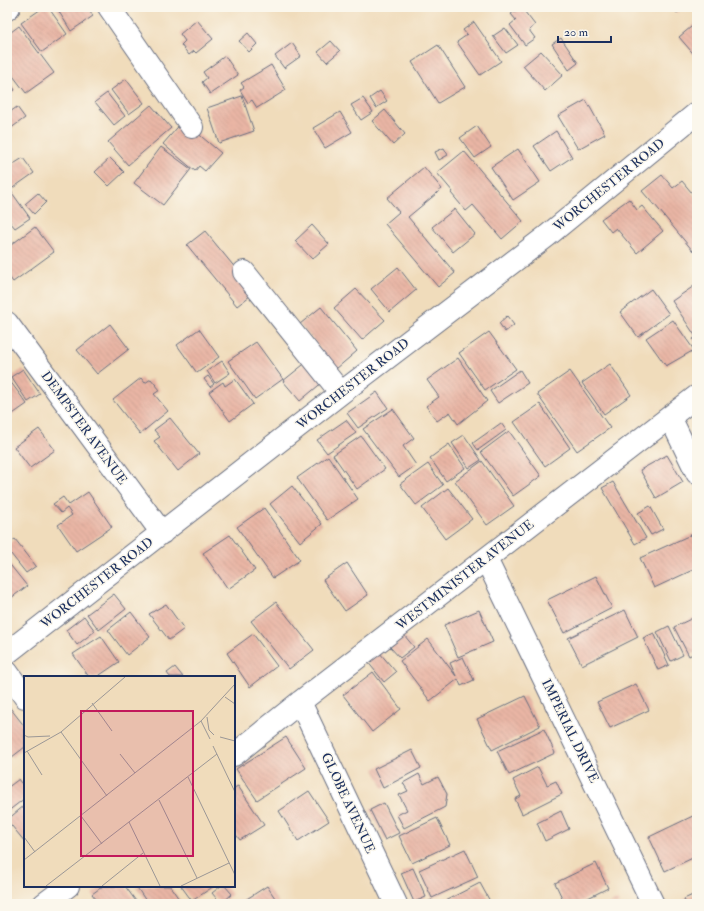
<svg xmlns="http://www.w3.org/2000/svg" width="704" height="911" font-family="'IM FELL Double Pica',serif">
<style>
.building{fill:url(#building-back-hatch)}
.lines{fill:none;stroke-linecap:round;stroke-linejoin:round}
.minor-casing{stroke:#666c7f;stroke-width:24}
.minor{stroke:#fff;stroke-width:22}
.labels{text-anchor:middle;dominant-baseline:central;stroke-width:3;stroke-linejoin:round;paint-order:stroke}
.street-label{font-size:13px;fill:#1b2f5e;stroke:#fbf7ec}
.inset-road{fill:none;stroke:#9b9796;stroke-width:1}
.view{fill:#c2185b;fill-opacity:0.15;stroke:#c2185b;stroke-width:2}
.inset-edge{fill:none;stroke:#1b2f5e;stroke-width:2}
</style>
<defs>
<pattern id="building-back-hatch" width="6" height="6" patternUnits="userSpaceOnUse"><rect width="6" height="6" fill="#e9b5a4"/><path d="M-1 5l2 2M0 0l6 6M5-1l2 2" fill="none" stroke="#c79c90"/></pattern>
</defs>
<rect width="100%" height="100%" fill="#fbf7ec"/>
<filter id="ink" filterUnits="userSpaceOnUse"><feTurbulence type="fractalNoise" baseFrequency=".025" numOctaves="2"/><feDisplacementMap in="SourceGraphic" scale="8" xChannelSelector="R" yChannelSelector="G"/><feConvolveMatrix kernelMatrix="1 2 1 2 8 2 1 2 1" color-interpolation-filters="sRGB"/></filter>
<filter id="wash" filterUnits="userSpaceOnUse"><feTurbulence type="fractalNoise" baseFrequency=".012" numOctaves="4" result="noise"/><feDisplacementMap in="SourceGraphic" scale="16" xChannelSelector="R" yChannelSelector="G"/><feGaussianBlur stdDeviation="0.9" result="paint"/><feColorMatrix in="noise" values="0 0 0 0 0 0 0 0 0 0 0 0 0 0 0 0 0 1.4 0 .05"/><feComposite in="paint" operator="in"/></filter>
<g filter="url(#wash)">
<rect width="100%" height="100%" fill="#f0dcbb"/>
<g id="blocks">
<path class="building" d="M44,7H48L67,34L42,52L21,23Z
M56,7H88L93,16L71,31Z
M521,7L535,25L529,30L535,38L525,45L510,25L516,20L511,14Z
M671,7H683L677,13Z
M197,20L213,39L196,53L194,51L189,55L181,45L185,41L180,34Z
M474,22L501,61L480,75L457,42L467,35L463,30Z
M697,22V58L679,37Z
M19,26L54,73L26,93L7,68V35Z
M505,28L518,45L506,53L493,36Z
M248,33L257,44L249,52L239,41Z
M561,38L578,63L569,70L552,44Z
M331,41L340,51L327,62L318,52Z
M292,43L301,56L284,68L275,56Z
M438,45L465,87L438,103L412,62Z
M541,51L563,75L545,91L523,66Z
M225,56L238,75L210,94L202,82L207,78L203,72Z
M271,65L286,90L257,108L252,100L248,103L240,90L244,87L241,83Z
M7,78L15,90L7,96Z
M126,79L144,103L129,114L111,90Z
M380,91L387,101L376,108L370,98Z
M107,93L125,116L114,125L95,102Z
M242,96L254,131L219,143L207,108Z
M363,98L373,112L361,120L351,105Z
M586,100L605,134L578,149L558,116Z
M151,105L171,128L128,165L108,142Z
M17,107L25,118L7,131V114Z
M385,110L405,134L393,145L372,121Z
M340,112L352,132L325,148L313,128Z
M183,121L221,153L205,171L199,166L195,171L163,144Z
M477,126L491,147L475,158L460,138Z
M556,131L572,157L551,171L534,146Z
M161,147L191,169L163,205L134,183Z
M444,148L448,155L439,160L435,152Z
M518,149L540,182L513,200L491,167Z
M464,151L523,221L502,239L473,205L466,211L451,193L453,192L437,173Z
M23,158L34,173L10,190L30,218L15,228L10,222L7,224V168Z
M110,158L124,172L109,186L95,172Z
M424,167L442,189L408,217L455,273L438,287L385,224L399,212L387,198Z
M662,175L673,188L682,181L697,199V248L693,251L655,205H654L642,191Z
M38,193L46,202L34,214L25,204Z
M629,199L637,210L642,206L663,231L637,253L616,228L611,232L601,219Z
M455,209L475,234L453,252L432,227Z
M312,225L329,244L312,259L295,241Z
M35,227L54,252L13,282L7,274V248Z
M205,231L255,292L237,306L187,245Z
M398,267L416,290L390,312L371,289Z
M697,284V345L693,339L696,337L672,301Z
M356,289L385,320L362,340L334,308Z
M651,289L669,314L638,337L620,312Z
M321,307L357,351L336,369L300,324Z
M507,316L514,325L505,332L499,323Z
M673,320L694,350L666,366L646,338Z
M110,324L129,349L97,374L77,350Z
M199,329L219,357L197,373L177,345Z
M489,332L516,369L485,390L459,353Z
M256,342L283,379L255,399L228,361Z
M458,358L487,401L458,424L450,412L437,421L426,406L439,397L427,380Z
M222,361L230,373L215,383L207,371Z
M308,361L324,381L300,401L283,381Z
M610,364L631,395L604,414L582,383Z
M23,369L40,394L28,402L11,377Z
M520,370L528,383L498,403L490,391Z
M570,371L610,428L577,451L537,394Z
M208,376L214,384L210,387L204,379Z
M7,377L27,404L7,418Z
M141,378L145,383L151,379L160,390L154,394L168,411L140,434L113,400Z
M235,379L253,404L230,421L209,392L223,382L225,386Z
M377,392L388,408L358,428L347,413Z
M540,404L570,448L545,466L514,422Z
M393,409L414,438L403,446L416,465L399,477L363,429Z
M170,418L199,454L178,471L154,441L160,437L154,430Z
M346,420L356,433L327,453L317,440Z
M501,423L506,430L478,450L473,443Z
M39,429L55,450L30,468L14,447Z
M509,431L541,476L513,496L481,452Z
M464,435L481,460L469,468L452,443Z
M361,436L385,469L357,489L333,455Z
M449,444L465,468L446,481L430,458Z
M667,455L683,482L656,498L640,470Z
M328,456L358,499L327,520L297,478Z
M482,461L514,506L487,525L455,481Z
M428,464L443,485L416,505L400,484Z
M613,482L646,538L635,544L602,488Z
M292,486L322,524L300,542L270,504Z
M448,488L472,519L445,539L422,508Z
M88,492L112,527L76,551L58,525L72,515L67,508L61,513L53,504L63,497L69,505Z
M650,506L663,529L651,535L638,513Z
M264,508L300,560L273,578L237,527Z
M697,532V568L654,588L640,558Z
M230,535L255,570L228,589L203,553Z
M15,539L36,566L26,573L7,549V545Z
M7,561L27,586L7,601Z
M347,563L368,595L345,611L323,580Z
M596,576L612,608L564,633L547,600Z
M114,594L126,609L99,630L87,614Z
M276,602L314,650L289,669L251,621Z
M166,604L184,629L169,640L149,614Z
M479,610L493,642L458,657L444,625Z
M625,610L638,637L582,665L568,638Z
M131,612L150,637L127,655L108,630Z
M84,616L95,631L77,645L66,630Z
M697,616V652L689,656L674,627Z
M669,626L683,655L671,661L657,632Z
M654,633L669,665L658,670L643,638Z
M253,634L277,666L250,687L227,653Z
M404,635L414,647L400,658L390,647Z
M101,636L119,662L97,677H89L73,654Z
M428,639L456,676L450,663L463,657L474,680L461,686L458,679L430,701L400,661Z
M379,652L396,672L384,682L367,661Z
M175,667L183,677H170L167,673Z
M373,672L401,709L372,732L343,695Z
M636,684L649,710L610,728L597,702Z
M525,696L540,726L492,750L477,719Z
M7,704L25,727V747L12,757L7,751Z
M544,729L555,753L509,775L497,751Z
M286,737L306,768L257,800L236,769Z
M412,750L421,768L383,788L374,769Z
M538,767L547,785L556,781L562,794L522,814L515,799L521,796L513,780Z
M419,774L424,784L438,777L447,794L445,807L404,828L397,815L407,810L399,795L408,791L403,783Z
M19,779L25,787V798L7,812V788Z
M238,786L264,825L240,840L234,832V788Z
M309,791L329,821L298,841L279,811Z
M384,803L399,833L385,840L370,810Z
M25,805V842L7,820Z
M561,811L569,829L545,841L537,823Z
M697,814V856L665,871L649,837Z
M437,818L450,845L412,863L399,836Z
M465,849L478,877L432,898L419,870Z
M596,863L608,888L576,904H565L555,883Z
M413,868L426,897L414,902L401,873Z
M480,883L491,903L439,904Z
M103,886H125L138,904H100L92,894Z
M136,886H170L181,902L178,904H148Z
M181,886H214L192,901Z
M221,886H225L232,894L221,904L212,893Z
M267,886L279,904H243L242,902Z
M697,893V904H686L684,899Z
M432,900L434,904H422Z
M617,900L619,904H608Z"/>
</g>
</g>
<g filter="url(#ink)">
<use href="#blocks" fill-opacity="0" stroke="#666c7f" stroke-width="1"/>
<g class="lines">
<g class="minor-casing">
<path id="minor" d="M109,7L192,127
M7,9L9,7
M244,272L341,393
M7,323L162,533
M670,417L697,473
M486,559L653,904
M7,653L341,393L547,236L697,113
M7,672L25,697
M300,702L396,904
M234,755L300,702L697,396
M44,904L68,886"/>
</g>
<use href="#minor" class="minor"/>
</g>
</g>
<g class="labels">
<g class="street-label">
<text transform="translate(609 185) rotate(-39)">WORCHESTER ROAD</text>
<text transform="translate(353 384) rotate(-38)">WORCHESTER ROAD</text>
<text transform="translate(84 428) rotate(54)">DEMPSTER AVENUE</text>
<text transform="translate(465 575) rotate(-38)">WESTMINISTER AVENUE</text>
<text transform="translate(97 583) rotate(-38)">WORCHESTER ROAD</text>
<text transform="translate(570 731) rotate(64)">IMPERIAL DRIVE</text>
<text transform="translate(348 803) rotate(65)">GLOBE AVENUE</text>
</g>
</g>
<g transform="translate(24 676)">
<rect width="211" height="211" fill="#f0dcbb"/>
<path class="inset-road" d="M201,21L211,28M68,27L88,55M183,41L185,54L190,59M177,45L186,63M37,56L83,120M0,59L4,61L26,60M196,61L211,65M189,70L211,116M3,75L18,99M0,77L37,56L101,1M96,78L111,97M164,101L211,199M135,124L173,202M57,140L78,168M105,146L136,210M0,161L11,176M0,184L177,45L211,8M22,210L193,78M78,210L119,177M157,210L205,187"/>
<path class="view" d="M57,35H169V180H57Z"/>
<rect width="211" height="211" class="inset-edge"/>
</g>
<rect width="704" height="911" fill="none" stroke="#fbf7ec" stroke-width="24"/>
<path d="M558 36v6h53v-6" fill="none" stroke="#1b2f5e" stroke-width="2"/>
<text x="564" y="36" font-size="12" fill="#1b2f5e" stroke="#fbf7ec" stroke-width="3" paint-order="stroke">20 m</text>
</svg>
